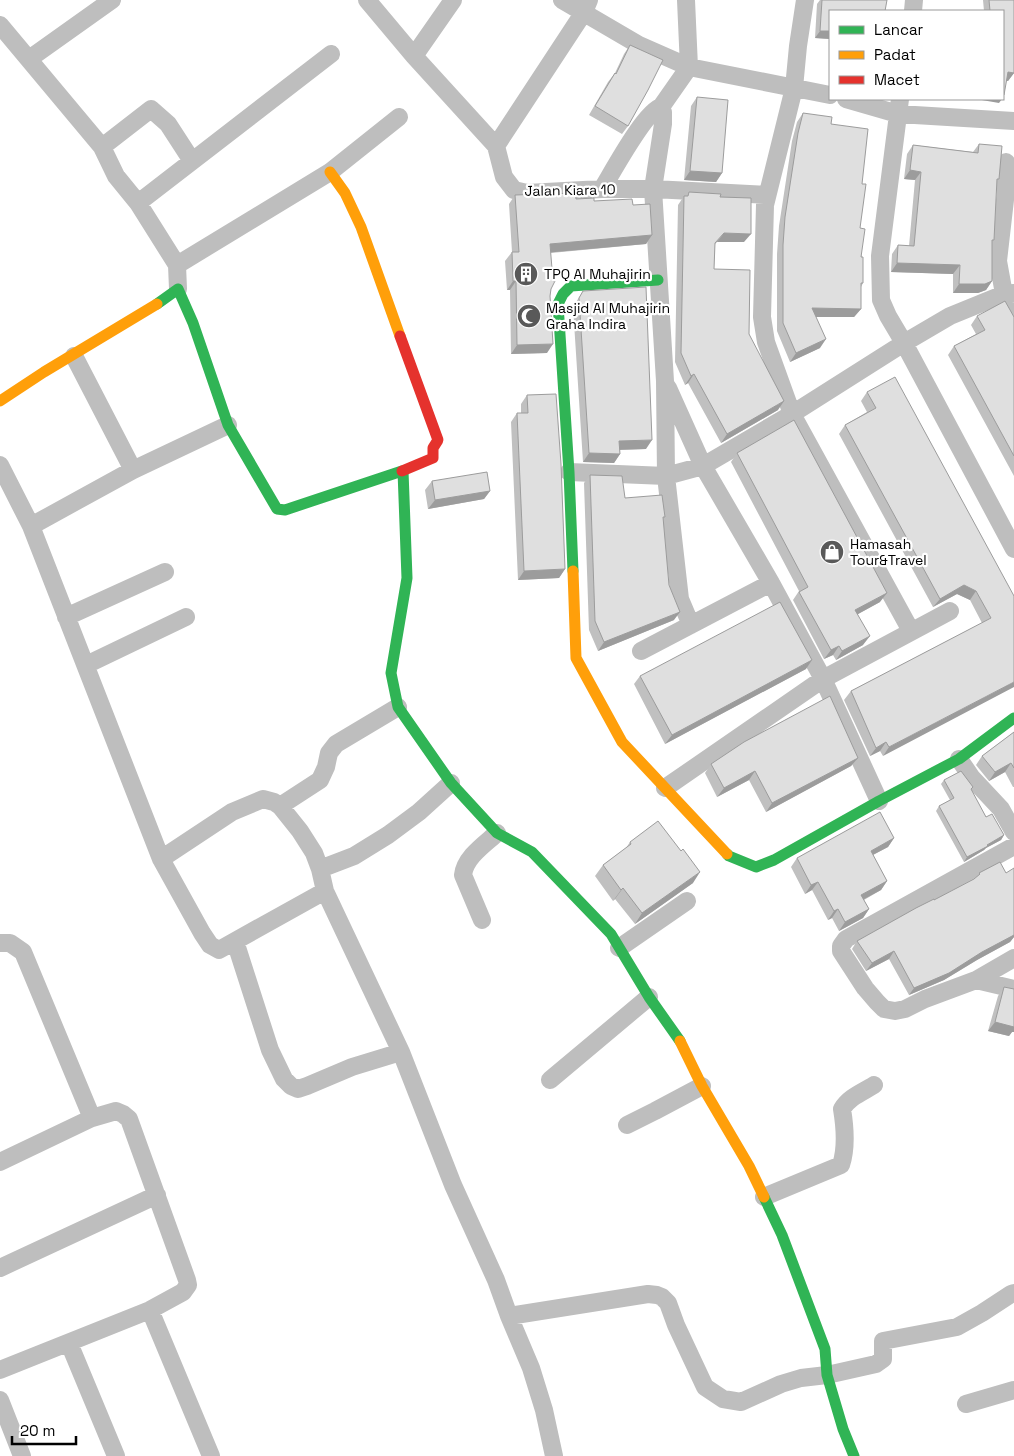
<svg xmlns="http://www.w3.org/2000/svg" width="1014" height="1456" font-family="'Space Grotesk',sans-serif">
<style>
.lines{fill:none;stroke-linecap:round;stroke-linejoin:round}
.street{stroke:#bebebe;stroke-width:18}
.fast{stroke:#30b455;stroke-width:11}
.slow{stroke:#ff9f0a;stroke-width:11}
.jam{stroke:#e5322d;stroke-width:11}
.wall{fill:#c0c0c0}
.shaded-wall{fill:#9c9c9c}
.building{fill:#dfdfdf;stroke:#9c9c9c}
.labels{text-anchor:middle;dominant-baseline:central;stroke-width:4.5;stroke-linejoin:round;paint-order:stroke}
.street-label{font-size:14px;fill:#000;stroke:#fff}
.poi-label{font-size:14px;fill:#000;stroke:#fff;text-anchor:start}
</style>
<rect width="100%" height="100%" fill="#fff"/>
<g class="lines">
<path class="street" d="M367,0L414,56L496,146L504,177L514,190L527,193L602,189H653L767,195
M562,0L639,45L689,67L830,95
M805,0L798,46L794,88L765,205L762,317L766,342L792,414L911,631
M913,11L914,0
M0,25L102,147L116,176L138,203L177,265L178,289
M414,56L453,0
M29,59L112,0
M846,99L898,114L1014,121
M900,99L880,256L881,300L888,316L904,343L1014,549
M661,107L663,112V124L653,189L665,381L666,476L680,599L691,625
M496,146L584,12L589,0
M102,147L151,109L168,124L192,161
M1006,162V191L998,261L1004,294L1014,313
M602,189C612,173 645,111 661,107L689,67L686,0
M138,203L331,54
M177,265L330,172L399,117
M74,356L133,470
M668,388L703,466L771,583L823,679L879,801
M0,465L31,526L161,859L202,933L210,945L219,950L325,891
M569,472L666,476L703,466L792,414L904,343L950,316L1004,294L1014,293
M31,526L133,470L228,425
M66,617L165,572
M641,651L771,583
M86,665L186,617
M959,759L972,778L1001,809L1014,832
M665,788L823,679L950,611
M280,806L320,780L326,767L329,753L336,744L398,707
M1014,846L846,939L841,946V951L865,988L877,1002L884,1009L895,1011L905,1009L925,999L976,980L1014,958
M161,859L232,812L263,799L274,802L280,806L300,831L314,853L320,869L325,891L401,1052L453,1185L496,1280L509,1316L531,1368L544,1410L554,1456
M320,869L354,856L388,835L419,812L451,783
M482,920L463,875C465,857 485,844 497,833
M235,941L270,1050L284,1079L291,1086L298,1089L307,1086L352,1067L401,1052
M0,943H10L23,952L92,1118
M619,948L687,901
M976,980L1014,989
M550,1080L649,997
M627,1125L655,1111L702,1086
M0,1162L92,1118L116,1111L123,1114L129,1119L187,1280L188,1285L183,1292L150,1310L0,1370
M764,1197L841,1165C847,1147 845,1127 842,1109C849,1097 863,1092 874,1085
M0,1268L157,1195
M150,1310L211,1456
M509,1316L648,1294L657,1295L662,1297L668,1303L676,1325L705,1387L723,1399L741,1402L781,1384L801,1378L827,1375L876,1364L883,1359V1341L957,1327L982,1313L1011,1294L1014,1293
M69,1343L116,1456
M0,1400L22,1456
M966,1404L1014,1390"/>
<path class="fast" d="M157,304L178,289L193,323L228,425L277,509L285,510L402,471
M403,471L407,578L391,673L398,707L451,783L497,833L532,852L611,934L649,997L680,1041
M573,571L569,472L558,304L563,294L571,286L658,280
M727,854L729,856L756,867L774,860L879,801L959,759L1014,718
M764,1197L782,1235L825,1349L827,1375L843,1429L854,1456"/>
<path class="slow" d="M330,172L345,193L361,227L400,336
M0,401L44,372L157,304
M573,571L576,658L622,742L727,854
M680,1041L702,1086L749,1166L764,1197"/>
<path class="jam" d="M400,336L438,440L433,448V458L402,471"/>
</g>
<path class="wall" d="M820,0H887L830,39L815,38L817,4Z
M983,0H1014V73L1008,81H1007L1003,11H984Z
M630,45L628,126L622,134L589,115L608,82L615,73L624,54Z
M697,97L722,173L716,182L684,180L691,106Z
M803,113L831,124L862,184L860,228L863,283L861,287V309L854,317H816L820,348L790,362L777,331V254L779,226L792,141L797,122Z
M979,144L999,179L997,182L992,242V281L986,290L978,293H953V274L891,272L892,254L898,245L909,246L915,180L904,179L907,154L913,145L973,152Z
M689,192L720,197L744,242H717L715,244L714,269L749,334L778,410L721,443L688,383L685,385L675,362L678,205L684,196H686Z
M515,195L576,199L633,205L652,235L646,244L551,253V289L550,296L547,353L511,354L510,290H507L505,261L512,252L509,204Z
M583,291L646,449L620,450V454L614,463L583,462L573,307Z
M977,316L1014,317V476L948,355L954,346L976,334L971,325Z
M867,392L1014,596L883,756L880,751L870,756L844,700L851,691L982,623L970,600L957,594L933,607L839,434L845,425L867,412L861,401Z
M527,395L565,569L559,578L518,580L511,422L517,413H521V404Z
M737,453L880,602L858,614L863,645L836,660L833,655L824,659L793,600L799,591L731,462Z
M590,475L625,498L665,517L663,520L669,585L674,620L598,651L589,630L584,483Z
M432,481L490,491L484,499L428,509L425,490Z
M806,669L665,744L634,684L640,676Z
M1014,732V787H1013L1005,772L989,781L976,765L982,756Z
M858,758L851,766L766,812L749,780L717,797L705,773L711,764Z
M944,780L973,787L971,790L986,817L1004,835L1001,840L986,848L984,850L964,862L936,811L939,806L950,800L941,784Z
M894,838L888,847L873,855L887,881L881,890L864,900L869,909L863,918L839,931L832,918L828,920L812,890L805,894L791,867L797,858Z
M630,842L693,883L635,924L615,899L613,901L595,876L603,865L626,848Z
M979,873L1014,937L1010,942L977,960L944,980L909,995L889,959L866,971L852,949L857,941L934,900L976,877Z
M1004,987L1014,989V1032H1012L1009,1036L988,1031L998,996Z"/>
<path class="shaded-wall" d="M820,31H830V39L815,38Z
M1008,72L1014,73L1008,81L1003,80Z
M976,99H1002L999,103Z
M910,170L921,172L915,180L904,179Z
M690,171L722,173L716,182L684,180Z
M724,233L751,234L744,242H717L709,252Z
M652,235L646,244L544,253L550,244Z
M897,263L960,265L953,274L891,272Z
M513,281H516L510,290H507Z
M992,281L986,290L978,293H953L959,284Z
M812,308L861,309L854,317H806Z
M826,339L820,348L790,362L796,353Z
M553,344L547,353L511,354L517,345Z
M694,374L688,383L685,385L691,376Z
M784,401L778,410L721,443L727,434Z
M652,440L646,449L613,450L619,441Z
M589,453L620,454L614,463L583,462Z
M490,491L484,499L428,509L435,500Z
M565,569L559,578L518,580L524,571Z
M964,585L976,591L970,600L957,594L933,607L940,599Z
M887,593L880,602L849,619L855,610Z
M680,612L674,620L598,651L604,642Z
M870,636L863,645L836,660L842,651Z
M839,646L833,655L824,659L831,650Z
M812,660L806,669L665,744L672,735Z
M1014,682V687L883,756L889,747Z
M886,742L880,751L870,756L876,748Z
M858,758L851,766L766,812L772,803Z
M1011,763L1005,772L989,781L995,772Z
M755,771L749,780L717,797L724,788Z
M1004,835L1001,840L986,848L984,850L964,862L967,857Z
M894,838L888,847L865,859L871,851Z
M700,872L693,883L635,924L642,913Z
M887,881L881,890L855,904L861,895Z
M818,882L812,890L805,894L811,885Z
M623,888L615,899L613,901L621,890Z
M838,909L832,918L828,920L834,911Z
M869,909L863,918L839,931L845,922Z
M1014,933V937L1010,942L977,960L944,980L909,995L914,988Z
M894,951L889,959L866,971L872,963Z
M995,1022L1014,1026V1032H1012L1009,1036L988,1031Z"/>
<path class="building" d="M822,0H887L885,11H830V31H820Z
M989,0H1014V73L1008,72L1004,95H1003V11H990Z
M630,45L663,60L648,90L628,126L595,106L615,73L616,74Z
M697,97L728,100L722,173L690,171Z
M803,113L832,117L831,124L868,129L862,184H866L860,228L865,229L861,257H863V283H861V309L812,308L826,339L796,353L783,323V245L785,217L798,133Z
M979,144L1002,146L999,179H997L994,240H992V281L985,284H959L960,265L897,263L898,245L914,246L921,172L910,170L913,145L978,153Z
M689,192L721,194L720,197L751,198V234L724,233L715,243L714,269L750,270L749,334L784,401L727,434L694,374L691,376L681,353L684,196H688Z
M575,193L576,199L594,198V201L632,199L633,205L650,204L652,235L550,244L553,281H555L551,289L550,296L553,344L517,345L516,281H513L512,252H519L515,195Z
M646,287L652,440L619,441L620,454L589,453L579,298L583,291Z
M1005,301L1014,317V456L954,346L985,330L977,316Z
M895,377L1014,596V682L889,747L886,742L876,748L851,691L991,618L976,591L964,585L940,599L845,425L876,408L867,392Z
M556,394L561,464L565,569L524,571L517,413H528L527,395Z
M794,420L887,593L855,610L870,636L842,651L839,646L831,650L799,592L808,587L737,453Z
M487,472L490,491L435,500L432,481Z
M590,475L622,476L625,498L662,495L665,517H663L669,585L680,612L604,642L595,621Z
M780,602L812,660L672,735L640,676Z
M830,696L858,758L772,803L755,771L724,788L711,764L744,742Z
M1014,732V768L1011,763L995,772L982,756Z
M961,771L973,787L971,789L986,817L992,814L1004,835L987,845L988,846L967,857L939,806L954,798L944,780Z
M880,812L894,838L871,851L887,881L861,895L869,909L845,922L838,909L834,911L818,882L811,885L797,858Z
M658,821L681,851L683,849L700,872L642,913L623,888L621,890L603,865L631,844L630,842Z
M1000,862L1006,873L1014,868V935L982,952L949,973L914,988L894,951L872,963L857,941L916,908L934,899V900L974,879L980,874L979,873Z
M1004,987L1014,989V1027L995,1022Z"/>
<defs>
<g id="building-disc" transform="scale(1.25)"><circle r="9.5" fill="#595959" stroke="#fff"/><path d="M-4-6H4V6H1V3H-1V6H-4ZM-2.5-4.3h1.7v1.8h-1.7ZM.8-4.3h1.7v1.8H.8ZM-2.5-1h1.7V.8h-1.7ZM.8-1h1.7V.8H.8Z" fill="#fff"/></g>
<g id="mosque-disc" transform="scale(1.25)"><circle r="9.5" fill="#595959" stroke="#fff"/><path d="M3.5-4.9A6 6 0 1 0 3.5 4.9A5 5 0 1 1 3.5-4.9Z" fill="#fff"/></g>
<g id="shop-disc" transform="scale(1.25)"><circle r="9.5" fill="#595959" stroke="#fff"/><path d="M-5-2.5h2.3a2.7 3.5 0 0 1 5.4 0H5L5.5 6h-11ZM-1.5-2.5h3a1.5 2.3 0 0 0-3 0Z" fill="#fff"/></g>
</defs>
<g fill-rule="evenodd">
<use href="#building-disc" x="526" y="274"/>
<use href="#mosque-disc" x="529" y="316"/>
<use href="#shop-disc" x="832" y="552"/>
</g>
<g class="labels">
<g class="street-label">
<text transform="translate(570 190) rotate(-1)">Jalan Kiara 10</text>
</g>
<g class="poi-label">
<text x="544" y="274">TPQ Al Muhajirin</text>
<text x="546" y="308">Masjid Al Muhajirin<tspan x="546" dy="16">Graha Indira</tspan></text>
<text x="850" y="544">Hamasah<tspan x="850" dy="16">Tour&amp;Travel</tspan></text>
</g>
</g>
<rect x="829" y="10" width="175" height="90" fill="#ffffff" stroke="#999999"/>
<rect x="839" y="26" width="25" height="8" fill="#30b455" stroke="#999999"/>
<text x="874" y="35" font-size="15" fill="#000000">Lancar</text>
<rect x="839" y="51" width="25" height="8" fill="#ff9f0a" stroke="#999999"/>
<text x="874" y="60" font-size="15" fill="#000000">Padat</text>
<rect x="839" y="76" width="25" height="8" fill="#e5322d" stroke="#999999"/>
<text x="874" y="85" font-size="15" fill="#000000">Macet</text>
<path d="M12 1436v8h64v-8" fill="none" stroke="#000000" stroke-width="2.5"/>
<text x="20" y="1436" font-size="15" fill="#000000" stroke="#ffffff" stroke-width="4" paint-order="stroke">20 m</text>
</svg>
